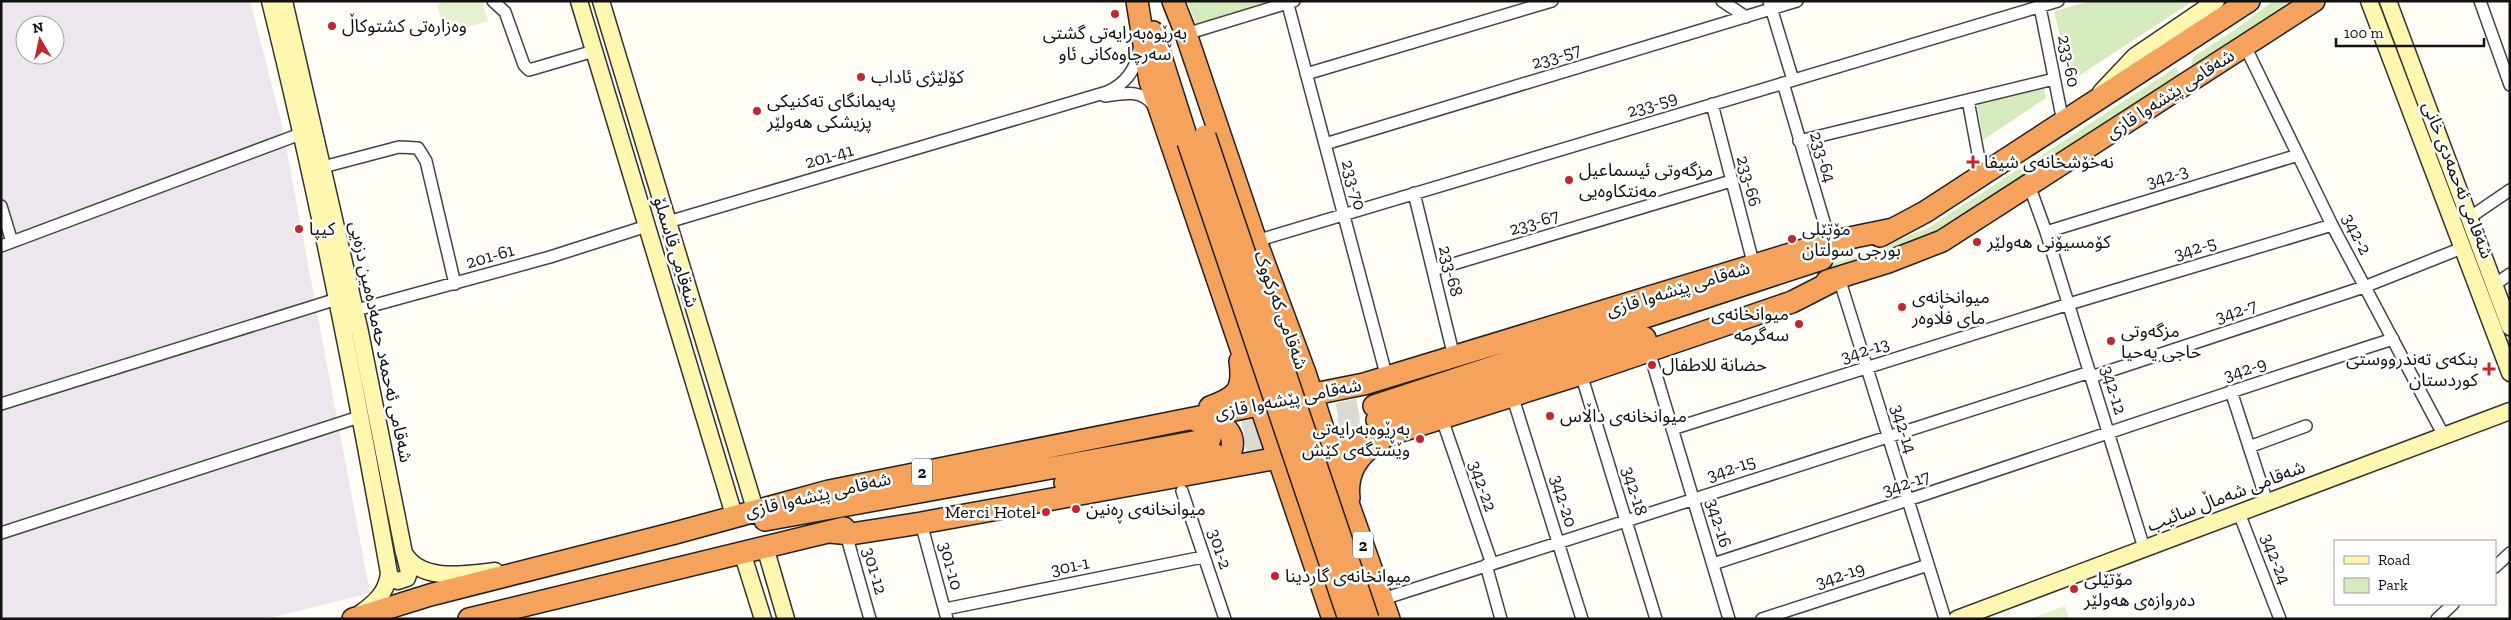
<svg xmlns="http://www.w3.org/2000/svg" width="2511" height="620" font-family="'Zilla Slab','Noto Sans Arabic',serif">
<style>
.industrial{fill:#eee6ef;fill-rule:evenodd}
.green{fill:#d5ebbd}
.pitch{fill:#e6f2cf}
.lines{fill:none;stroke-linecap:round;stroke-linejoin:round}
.highway-tunnel{stroke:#dbdad3;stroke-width:21;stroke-dasharray:21 11;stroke-linecap:butt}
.street-casing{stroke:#444;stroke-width:14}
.secondary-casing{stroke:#333;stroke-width:19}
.highway-casing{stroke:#222;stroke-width:24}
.street{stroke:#fff;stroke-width:11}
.secondary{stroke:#fff6b0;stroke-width:16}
.highway{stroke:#f5a25d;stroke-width:21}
.highway-bridge-casing{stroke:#222;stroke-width:24;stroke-linecap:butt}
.highway-bridge{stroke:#f5a25d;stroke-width:21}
.poi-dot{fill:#c4262e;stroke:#fff;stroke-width:2}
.labels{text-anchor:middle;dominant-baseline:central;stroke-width:5;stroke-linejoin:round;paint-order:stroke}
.shield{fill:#fff;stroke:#585858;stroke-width:1}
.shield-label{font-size:16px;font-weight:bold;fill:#111}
.poi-label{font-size:18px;fill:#111;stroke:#fff;text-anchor:start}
.street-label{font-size:18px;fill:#111;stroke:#fff}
</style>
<rect width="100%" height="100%" fill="#fffdf5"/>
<path class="industrial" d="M1,1H250L281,121L370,593L266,619H1ZM25,25H55V55H25Z"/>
<path class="green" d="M1187,1H1269L1197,26Z
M2091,1H2193L2071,81L2054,11Z
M2273,1H2296L2195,66L2191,64L2193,57L2236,29Z
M2176,67L2181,75L2032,171L2027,165Z
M2043,84L2046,98L1983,140L1976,99Z
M2020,168L2025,175L1944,229L1906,244L1786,282L1785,280L1863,254L1928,228Z"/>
<path class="pitch" d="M448,1H482L488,21L445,34L437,4Z
M2065,606L2069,619H2029Z"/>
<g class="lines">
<path class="highway-tunnel" d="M1212,438L1374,406
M1214,454L1375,420"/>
<g class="street-casing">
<path id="street" d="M493,1L505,12L524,65L529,70L594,51
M1287,1L1387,378
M1722,1L1746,17
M1769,1L1793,80
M2480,1L2510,85
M2040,7L2063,122
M1186,34L1294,1
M2245,46L2332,225L2444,436
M1306,74L1552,1
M1783,83L1830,242
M1105,96C1124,93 1142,89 1154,106
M1968,100L1982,175
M1712,104L1754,266
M1799,141L2054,79
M1325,144L1797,1
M323,167L399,147L418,148L426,161L455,284
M2029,185L2046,232L2144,548
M1414,193L1454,357
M1,206L12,242
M2469,218L2510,190
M668,222L1107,92C1125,84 1136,70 1139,50
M2046,232L2298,155
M1256,241L2058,1
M1,246L303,133
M1433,270L1731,181
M1839,278L1945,619
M2494,285L2510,274
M349,312L550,257L647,226
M1649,351L1729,619
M1581,374L1656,619
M2091,377L2364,287L2462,248
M2231,391L2267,502
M1512,395L1582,619
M1,404L337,299
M1442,419L1492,564
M1672,429L2069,304L2332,225
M2249,447L2306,426
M1182,491L1225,619
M2239,513L2280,619
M921,523L947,619
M1,533L359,417
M846,534L870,619
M1713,564C1940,491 2165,412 2393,339
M1486,565L1501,619
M2495,567L2510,553
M1383,599L2090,372
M945,609L1203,557
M1762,619L1928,565
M2437,619L2453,604"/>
</g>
<g class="secondary-casing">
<path id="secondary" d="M270,1C317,190 355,381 389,573C387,592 376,602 361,613
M284,1L360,332L404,553C421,583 466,574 495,571
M579,1L734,515
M601,1L755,509
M2369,1L2510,373
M2388,1L2510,327
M2101,92L2135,56L2216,1
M765,547L786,619
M742,552L763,619
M389,573L392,579L398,581L407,578L409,572L405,556
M1957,619L2510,411"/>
</g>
<g class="highway-casing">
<path id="highway" d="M1137,1L1150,81L1333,619
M1173,1L1186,34L1256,241L1305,373L1337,472L1389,619
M1153,32L1188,142
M1880,236L1925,212L2249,1
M1827,281L1888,262L1942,241L2314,1
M1374,406L1822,259
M1210,407C1237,397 1244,391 1240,361
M1377,420L1645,338
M1197,421C1205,420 1213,420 1220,424C1243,437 1231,466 1208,469
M1065,483L1214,454
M1349,498C1346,473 1358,453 1380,442
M765,520L1210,439
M830,532L851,534L921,523L1366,442L1581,374L1792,302L1839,278
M353,619L430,595L675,533L829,491L1364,384L1830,242L1893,229
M469,619L844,528"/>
</g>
<use href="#street" class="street"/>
<use href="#secondary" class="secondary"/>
<use href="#highway" class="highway"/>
<g class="highway-bridge-casing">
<path id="highway-bridge" d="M1205,136L1368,619
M1188,142L1349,619"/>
</g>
<use href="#highway-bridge" class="highway-bridge"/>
</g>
<g class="poi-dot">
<circle cx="1115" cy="14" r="5"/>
<circle cx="332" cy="26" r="5"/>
<circle cx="861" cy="77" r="5"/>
<circle cx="757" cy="111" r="5"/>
<path d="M1970.5 154.5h5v5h5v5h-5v5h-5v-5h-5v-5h5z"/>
<circle cx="1569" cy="180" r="5"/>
<circle cx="299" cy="229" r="5"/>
<circle cx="1792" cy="239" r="5"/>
<circle cx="1977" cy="242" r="5"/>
<circle cx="1902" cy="307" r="5"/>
<circle cx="1799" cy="324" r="5"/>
<circle cx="2111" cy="341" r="5"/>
<circle cx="1652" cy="365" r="5"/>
<path d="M2486.5 361.5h5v5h5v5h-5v5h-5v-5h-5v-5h5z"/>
<circle cx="1550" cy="416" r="5"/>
<circle cx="1420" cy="439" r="5"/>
<circle cx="1076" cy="509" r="5"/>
<circle cx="1046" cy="512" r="5"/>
<circle cx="1275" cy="576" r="5"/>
<circle cx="2074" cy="589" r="5"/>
</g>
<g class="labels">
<g class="shield">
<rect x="912" y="458.5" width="20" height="27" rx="4"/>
<rect x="1353" y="531.5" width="20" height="27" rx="4"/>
</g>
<g class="shield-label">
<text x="922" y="472">2</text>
<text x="1363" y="545">2</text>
</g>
<g class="poi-label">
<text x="342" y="26">وەزارەتی کشتوکاڵ</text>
<text x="1115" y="33" text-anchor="middle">بەڕێوەبەرایەتی گشتی<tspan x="1115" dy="21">سەرچاوەکانی ئاو</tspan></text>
<text x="871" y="77">کۆلێژی ئاداب</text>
<text x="767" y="101">پەیمانگای تەکنیکی<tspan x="767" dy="21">پزیشکی هەولێر</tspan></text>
<text x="1984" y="162">نەخۆشخانەی شیفا</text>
<text x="1579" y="170">مزگەوتی ئیسماعیل<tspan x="1579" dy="21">مەنتکاوەیی</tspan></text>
<text x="309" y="229">كيپا</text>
<text x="1802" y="229">مۆتێلی<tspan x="1802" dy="21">بورجی سوڵتان</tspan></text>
<text x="1987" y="242">کۆمسیۆنی هەولێر</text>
<text x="1912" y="297">میوانخانەی<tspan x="1912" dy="21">مای فڵاوەر</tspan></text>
<text x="1789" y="314" text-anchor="end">میوانخانەی<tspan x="1789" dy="21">سەگرمە</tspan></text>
<text x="2121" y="331">مزگەوتی<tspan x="2121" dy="21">حاجی یەحیا</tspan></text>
<text x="2478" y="359" text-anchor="end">بنکەی تەندرووستی<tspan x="2478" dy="21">کوردستان</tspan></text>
<text x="1662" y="365">حضانة للاطفال</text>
<text x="1560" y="416">میوانخانەی داڵاس</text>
<text x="1410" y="429" text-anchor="end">بەڕێوەبەرایەتی<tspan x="1410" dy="21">وێستگەی کێش</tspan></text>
<text x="1086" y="509">میوانخانەی ڕەنین</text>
<text x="1036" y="512" text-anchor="end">Merci Hotel</text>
<text x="1285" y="576">میوانخانەی گاردینا</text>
<text x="2084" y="579">مۆتێلی<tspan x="2084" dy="21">دەروازەی هەولێر</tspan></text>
</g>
<g class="street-label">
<text transform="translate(1556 56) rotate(-17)">233-57</text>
<text transform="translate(2069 61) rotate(79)">233-60</text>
<text transform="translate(2170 94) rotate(-33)">شەقامی پێشەوا قازی</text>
<text transform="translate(1652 104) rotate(-17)">233-59</text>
<text transform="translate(829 156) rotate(-16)">201-41</text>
<text transform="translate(1823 157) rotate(73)">233-64</text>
<text transform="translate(2167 176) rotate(-17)">342-3</text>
<text transform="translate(2458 180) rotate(69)">شەقامی ئەحمەدی خانی</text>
<text transform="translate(1749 181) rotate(75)">233-66</text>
<text transform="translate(1354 185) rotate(75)">233-70</text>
<text transform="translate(1534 222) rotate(-17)">233-67</text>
<text transform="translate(2357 234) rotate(63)">342-2</text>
<text transform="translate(2195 248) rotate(-17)">342-5</text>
<text transform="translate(676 252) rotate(73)">شەقامی قاسملۆ</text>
<text transform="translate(490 256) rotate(-16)">201-61</text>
<text transform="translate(1451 271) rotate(76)">233-68</text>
<text transform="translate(1678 289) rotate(-17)">شەقامی پێشەوا قازی</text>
<text transform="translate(1281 310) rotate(70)">شەقامی کەرکووک</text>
<text transform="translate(2236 311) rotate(-18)">342-7</text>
<text transform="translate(381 342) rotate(78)">شەقامی ئەحمەد حەمەدەمین دزەیی</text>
<text transform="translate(1865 350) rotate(-17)">342-13</text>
<text transform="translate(2245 369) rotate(-18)">342-9</text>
<text transform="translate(2114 390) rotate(73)">342-12</text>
<text transform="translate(1288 399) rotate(-11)">شەقامی پێشەوا قازی</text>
<text transform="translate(1904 429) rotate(73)">342-14</text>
<text transform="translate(1731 468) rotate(-18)">342-15</text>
<text transform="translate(1906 483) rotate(-18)">342-17</text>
<text transform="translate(1483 486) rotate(71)">342-22</text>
<text transform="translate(1635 491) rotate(73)">342-18</text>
<text transform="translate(818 495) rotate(-13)">شەقامی پێشەوا قازی</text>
<text transform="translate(2226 496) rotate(-21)">شەقامی شەماڵ سائیب</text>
<text transform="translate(1564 501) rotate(73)">342-20</text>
<text transform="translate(1719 523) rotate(73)">342-16</text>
<text transform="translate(1220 549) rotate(72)">301-2</text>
<text transform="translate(2276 559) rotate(69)">342-24</text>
<text transform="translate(951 566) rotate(75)">301-10</text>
<text transform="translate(1070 566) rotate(-11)">301-1</text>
<text transform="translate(875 571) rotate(74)">301-12</text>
<text transform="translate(1840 575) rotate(-18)">342-19</text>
</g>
</g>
<rect width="2511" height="620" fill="none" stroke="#111111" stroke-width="5"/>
<rect x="2334" y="540" width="162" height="65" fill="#ffffff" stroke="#a0a0a0"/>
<rect x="2344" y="556" width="25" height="8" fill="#fff6b0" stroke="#a0a0a0"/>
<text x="2378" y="565" font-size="15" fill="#111111">Road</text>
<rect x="2344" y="578" width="25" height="15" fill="#d5ebbd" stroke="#a0a0a0"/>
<text x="2378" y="590" font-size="15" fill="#111111">Park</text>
<g transform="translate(40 40) rotate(351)"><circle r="24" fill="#ffffff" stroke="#a0a0a0"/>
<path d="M0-4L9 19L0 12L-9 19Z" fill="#c4262e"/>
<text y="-8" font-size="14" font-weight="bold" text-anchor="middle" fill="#111111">N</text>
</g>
<path d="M2336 38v8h148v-8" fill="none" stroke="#111111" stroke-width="2.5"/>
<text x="2344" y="38" font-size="15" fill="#111111" stroke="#ffffff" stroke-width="4" paint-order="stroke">100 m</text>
</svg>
